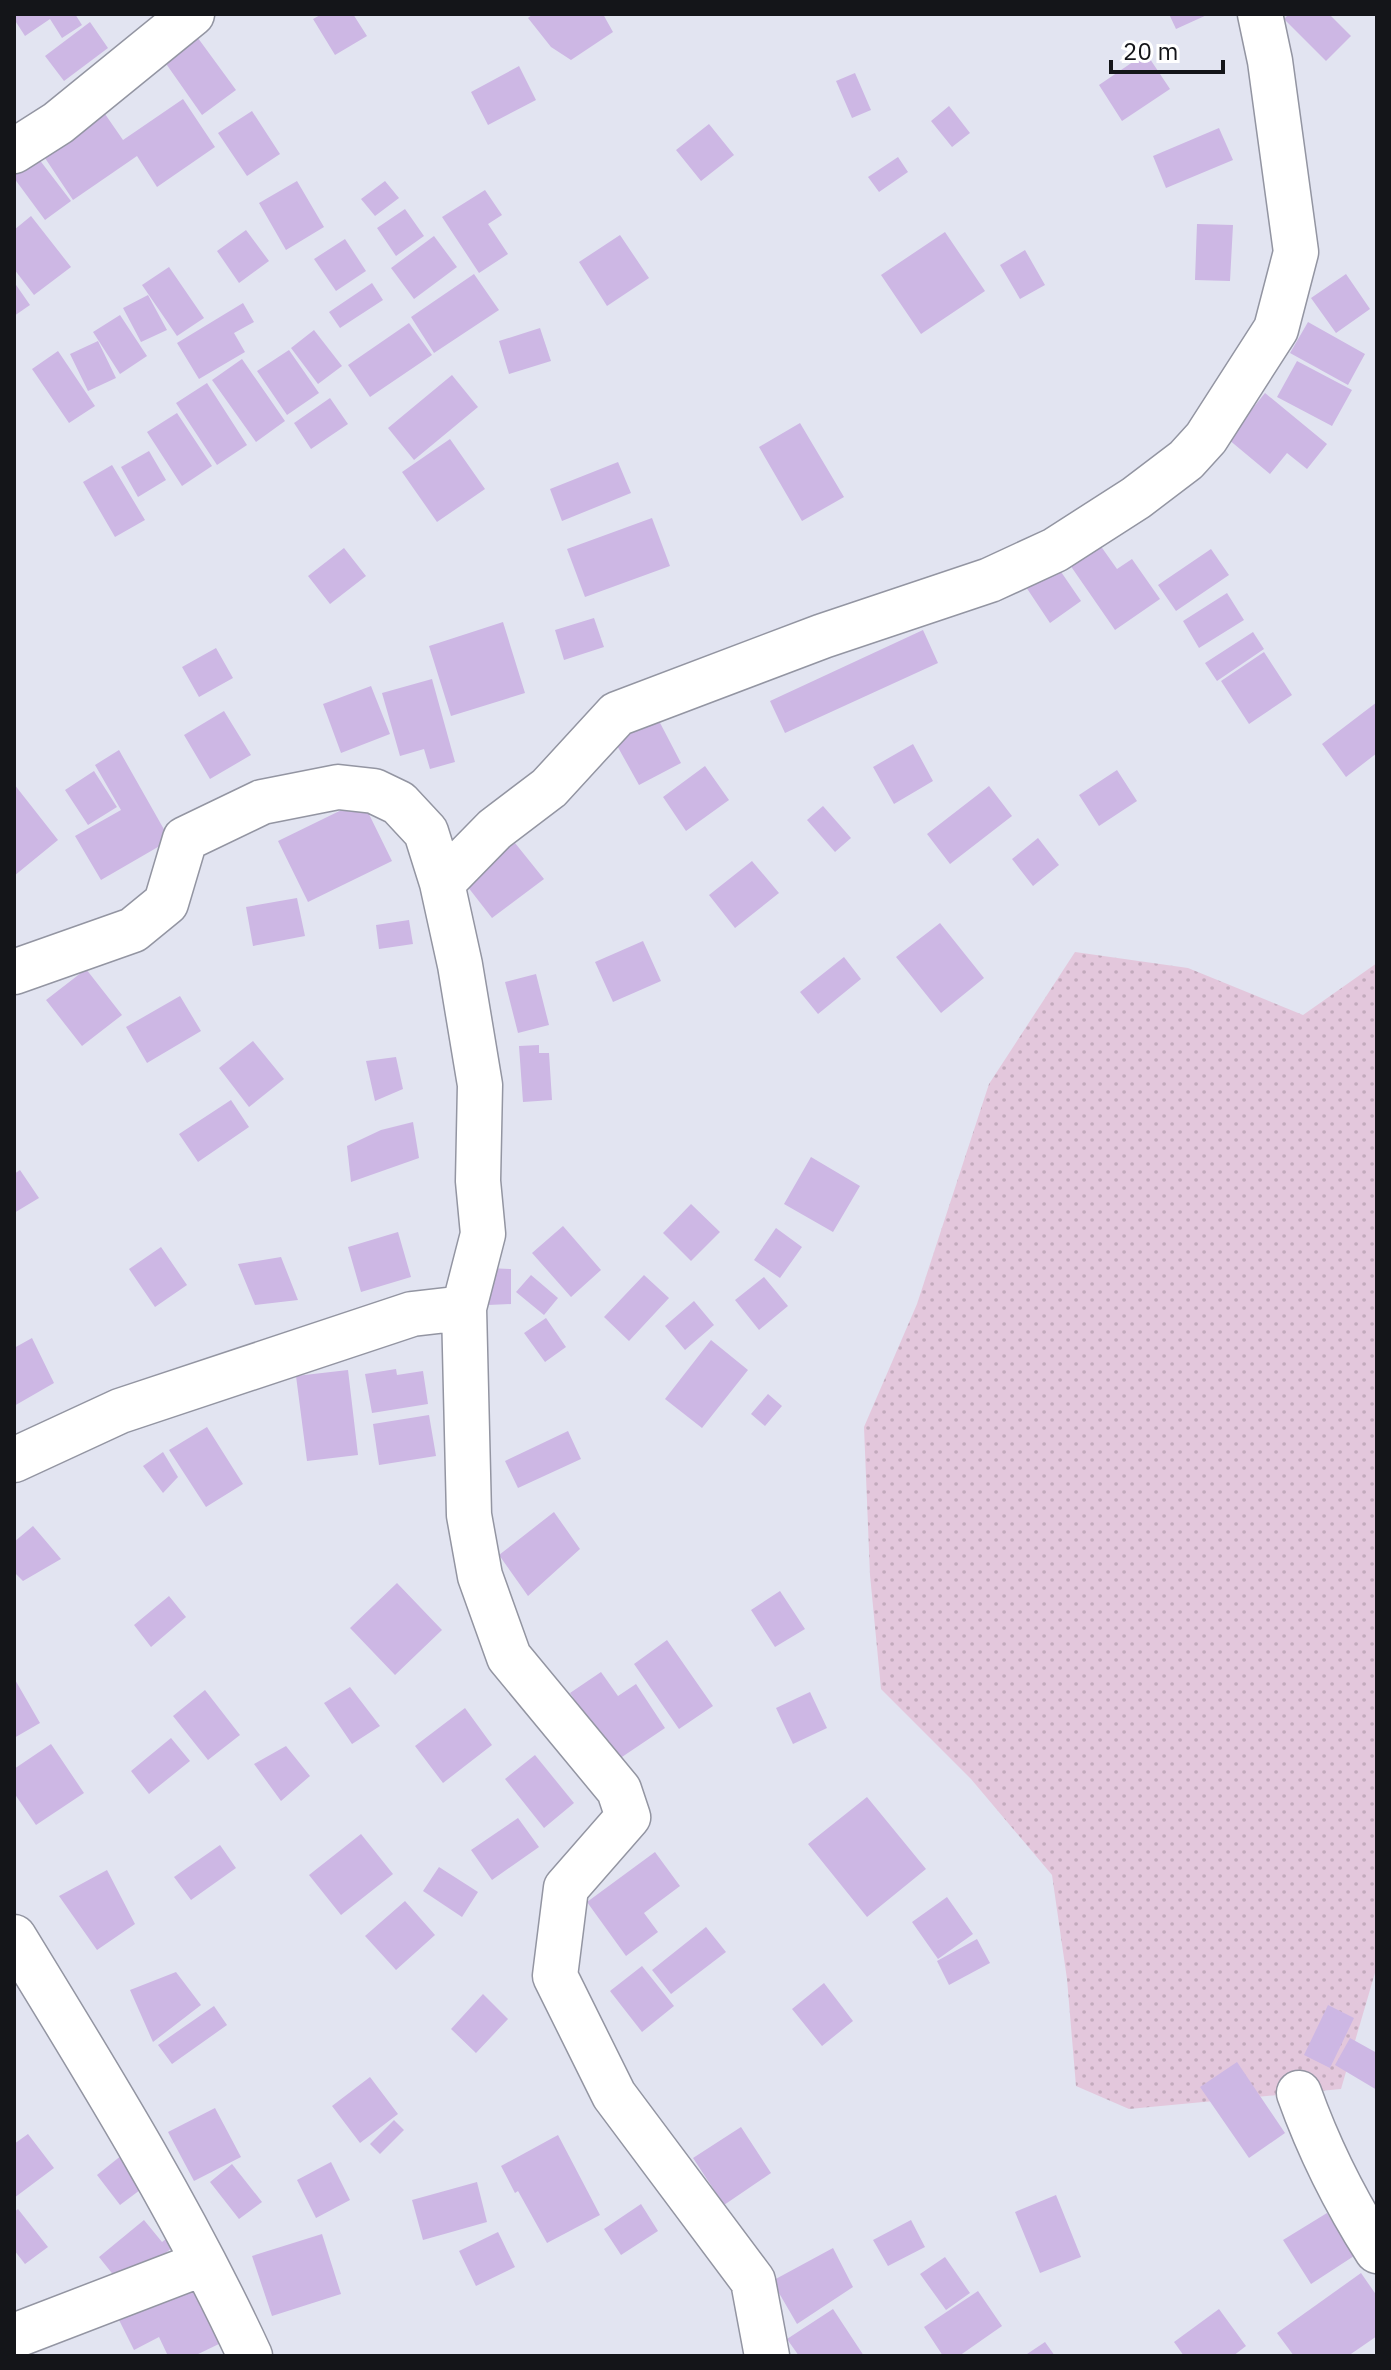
<svg xmlns="http://www.w3.org/2000/svg" width="1391" height="2370" font-family="'IBM Plex Sans',sans-serif">
<style>
.grass{fill:url(#grass-dots)}
.building{fill:#cdb7e4}
.lines{fill:none;stroke-linecap:round;stroke-linejoin:round}
.minor-casing{stroke:#9395a2;stroke-width:47}
.minor{stroke:#fff;stroke-width:44}
</style>
<defs>
<pattern id="grass-dots" width="8" height="8" patternUnits="userSpaceOnUse" patternTransform="scale(2)"><rect width="8" height="8" fill="#e3c7dc"/><path d="M2 2h.1M6 6h.1" fill="none" stroke="#c2aabc" stroke-width="1.8" stroke-linecap="round"/></pattern>
</defs>
<rect width="100%" height="100%" fill="#e2e4f1"/>
<path class="grass" d="M1075,952L1188,968L1303,1015L1377,963V1966L1341,2089L1129,2109L1076,2086L1067,1979L1052,1875L971,1779L881,1689L870,1575L864,1427L917,1304L989,1084Z"/>
<path class="building" d="M14,14H75L82,25L62,38L50,19L25,36L14,19Z
M322,14H353L367,36L335,55L313,19Z
M533,14H603L613,32L571,60L551,47L528,18Z
M1169,14H1209L1176,29Z
M1289,14H1329L1351,36L1326,61L1284,19Z
M90,22L108,48L64,81L45,56Z
M195,34L236,90L202,115L162,58Z
M1146,53L1170,89L1122,121L1099,85Z
M519,66L536,100L488,125L471,92Z
M855,73L871,110L852,118L836,81Z
M183,99L215,147L157,187L137,156L73,200L39,149L96,101L123,140Z
M949,106L970,133L952,147L931,121Z
M252,111L280,154L247,176L218,133Z
M709,124L734,155L701,181L676,150Z
M1219,128L1233,160L1166,188L1153,156Z
M32,150L71,201L45,220L14,178V164Z
M898,157L908,172L879,192L868,177Z
M297,181L324,227L286,250L259,203Z
M385,181L399,198L375,216L361,199Z
M485,190L502,215L488,224L508,254L479,273L442,217Z
M405,209L424,236L396,256L377,228Z
M31,216L71,267L34,295L14,269V230Z
M1197,224L1233,225L1230,281L1195,280Z
M246,230L269,261L239,283L217,251Z
M945,232L985,291L921,334L881,275Z
M620,235L649,278L607,306L579,262Z
M434,236L457,267L414,299L391,268Z
M345,239L366,271L336,291L314,259Z
M1025,250L1045,285L1020,299L1000,265Z
M169,267L204,318L177,336L142,285Z
M474,274L499,310L434,353L411,317Z
M1346,274L1370,309L1336,333L1311,298Z
M14,282L30,305L14,316Z
M372,283L383,300L340,328L329,312Z
M148,295L167,330L141,342L123,308Z
M243,303L254,322L234,333L245,352L199,379L177,343Z
M120,315L147,356L120,374L93,332Z
M1308,322L1365,354L1348,385L1290,353Z
M409,323L432,355L370,397L348,365Z
M540,328L551,361L509,374L499,341Z
M314,330L342,366L318,384L291,348Z
M98,341L116,378L88,391L70,354Z
M289,350L319,393L287,415L257,371Z
M58,351L95,406L69,423L32,369Z
M242,359L285,421L256,442L212,380Z
M1297,361L1352,390L1332,426L1277,397Z
M452,375L478,407L414,460L388,428Z
M207,383L247,445L217,465L176,403Z
M1265,393L1327,444L1307,469L1287,453L1270,474L1228,439Z
M330,398L348,424L311,449L294,423Z
M177,413L212,466L182,486L147,432Z
M800,423L844,497L802,521L759,447Z
M450,439L485,489L437,522L402,472Z
M149,451L166,480L138,497L121,467Z
M618,462L631,493L562,521L550,489Z
M112,465L145,520L115,537L83,482Z
M652,518L670,566L585,597L567,549Z
M1100,545L1117,569L1132,559L1160,599L1115,630L1070,565Z
M344,548L366,576L330,604L308,576Z
M1211,549L1229,575L1176,611L1158,585Z
M1057,566L1081,601L1050,623L1026,587Z
M1227,593L1244,620L1199,648L1183,621Z
M594,618L604,647L564,660L555,630Z
M503,622L525,693L451,716L429,646Z
M923,630L938,663L785,733L770,701Z
M1253,632L1264,649L1217,681L1205,663Z
M216,648L233,678L199,697L182,667Z
M1264,652L1292,695L1249,724L1221,681Z
M432,679L455,762L430,769L424,749L400,756L382,693Z
M371,686L390,734L341,753L323,704Z
M1377,702V753L1346,777L1322,744Z
M224,711L251,755L210,779L184,735Z
M658,719L681,763L639,785L615,742Z
M913,744L933,781L894,804L873,767Z
M119,750L170,840L101,880L75,836L121,810L95,765Z
M705,766L729,800L686,831L663,797Z
M1117,770L1137,801L1099,826L1079,795Z
M94,771L117,807L88,825L65,790Z
M14,784L58,840L14,876Z
M989,786L1012,816L950,864L927,834Z
M362,800L392,861L308,902L278,841Z
M823,806L851,838L835,852L807,820Z
M1038,838L1059,865L1033,886L1012,859Z
M515,843L544,879L492,918L464,882Z
M752,861L779,893L735,928L709,895Z
M297,898L305,936L253,946L246,907Z
M409,920L413,944L379,949L376,925Z
M940,923L984,978L941,1013L896,957Z
M643,941L661,981L613,1002L595,962Z
M844,957L861,979L818,1014L800,992Z
M86,969L122,1015L82,1046L46,1000Z
M536,974L549,1025L518,1033L505,982Z
M180,996L201,1031L147,1063L126,1027Z
M253,1041L284,1079L249,1107L219,1068Z
M539,1045V1053H549L552,1100L523,1102L519,1046Z
M396,1057L403,1089L375,1101L366,1061Z
M231,1100L249,1127L198,1162L179,1134Z
M413,1122L419,1158L351,1182L347,1146L381,1130Z
M811,1157L860,1186L833,1232L784,1204Z
M20,1170L39,1198L14,1213V1174Z
M691,1204L720,1232L691,1261L663,1233Z
M563,1226L601,1270L571,1297L532,1253Z
M776,1228L802,1247L780,1278L754,1260Z
M398,1232L411,1277L361,1292L348,1247Z
M161,1247L187,1285L155,1307L129,1269Z
M281,1257L298,1300L255,1305L238,1264Z
M487,1268L511,1269V1304L488,1305Z
M531,1275L558,1298L544,1315L516,1292Z
M644,1275L669,1298L629,1341L604,1317Z
M764,1277L788,1306L759,1330L735,1300Z
M694,1301L714,1325L685,1350L665,1326Z
M546,1318L566,1347L545,1362L524,1333Z
M32,1338L54,1383L14,1406V1348Z
M711,1340L748,1370L702,1428L665,1399Z
M396,1369L397,1375L423,1371L428,1404L372,1413L365,1374Z
M348,1370L358,1455L307,1461L296,1376Z
M768,1394L782,1406L765,1426L751,1414Z
M429,1415L436,1456L379,1465L373,1424Z
M207,1427L243,1484L206,1507L169,1450Z
M568,1431L581,1459L518,1488L505,1461Z
M163,1452L178,1477L163,1493L143,1466Z
M554,1512L580,1549L528,1596L499,1555Z
M33,1526L61,1559L23,1581L14,1572V1542Z
M397,1583L442,1630L395,1675L350,1628Z
M780,1591L805,1629L775,1647L751,1610Z
M169,1596L186,1617L151,1647L134,1625Z
M667,1640L713,1706L679,1729L634,1664Z
M601,1672L618,1696L636,1684L665,1728L616,1761L570,1693Z
M14,1678L40,1723L14,1738Z
M350,1687L380,1726L352,1744L324,1703Z
M205,1690L240,1735L208,1760L173,1716Z
M810,1692L827,1728L793,1744L776,1708Z
M465,1708L492,1745L443,1783L415,1746Z
M171,1738L190,1761L149,1794L131,1771Z
M51,1744L84,1793L36,1825L14,1793V1769Z
M286,1746L310,1776L281,1801L254,1764Z
M535,1755L574,1803L544,1828L505,1779Z
M867,1797L926,1869L867,1917L808,1844Z
M518,1818L539,1847L492,1880L471,1850Z
M361,1834L393,1874L341,1915L309,1875Z
M220,1845L236,1868L191,1900L174,1877Z
M655,1852L680,1886L644,1913L658,1932L626,1956L587,1902Z
M439,1867L478,1892L462,1917L423,1891Z
M107,1870L135,1924L97,1950L59,1896Z
M947,1897L973,1934L938,1959L912,1922Z
M405,1901L435,1935L396,1970L365,1936Z
M706,1927L726,1952L671,1994L652,1970Z
M977,1939L990,1963L949,1985L937,1961Z
M642,1966L674,2006L642,2032L610,1991Z
M176,1972L201,2005L153,2042L130,1990Z
M824,1983L853,2021L822,2046L792,2009Z
M483,1994L508,2019L476,2053L451,2029Z
M1328,2005L1354,2018L1330,2068L1304,2055Z
M214,2006L227,2025L172,2064L158,2045Z
M1350,2038L1377,2053V2090L1335,2065Z
M1237,2062L1285,2133L1249,2158L1200,2087Z
M370,2077L398,2114L360,2143L332,2106Z
M215,2108L241,2157L194,2181L168,2132Z
M394,2120L404,2130L380,2154L370,2144Z
M741,2127L771,2173L724,2205L693,2158Z
M28,2134L54,2168L14,2198V2144Z
M558,2135L600,2215L547,2243L518,2191L515,2193L501,2166Z
M127,2151L152,2181L120,2205L97,2175Z
M331,2162L350,2200L316,2218L297,2180Z
M232,2164L262,2202L239,2219L210,2182Z
M477,2182L487,2222L423,2240L412,2200Z
M1056,2195L1081,2257L1040,2273L1015,2212Z
M641,2204L658,2231L621,2255L604,2229Z
M18,2209L48,2247L25,2264L14,2250V2212Z
M1327,2213L1354,2256L1311,2284L1283,2240Z
M144,2220L162,2242L176,2231L183,2239L123,2287L99,2257Z
M911,2220L925,2247L888,2266L873,2240Z
M498,2232L515,2267L476,2286L459,2251Z
M322,2234L341,2294L272,2316L252,2256Z
M833,2248L853,2287L797,2324L772,2281Z
M945,2257L970,2293L946,2310L920,2274Z
M1361,2273L1377,2296V2336L1348,2356H1294L1277,2333Z
M188,2276L221,2343L194,2356H168L159,2337L134,2350L115,2312Z
M978,2291L1002,2326L959,2356H943L924,2327Z
M833,2309L864,2356H799L787,2339Z
M1219,2309L1246,2346L1233,2356H1184L1174,2342Z
M1045,2342L1055,2356H1024Z"/>
<g class="lines">
<g class="minor-casing">
<path id="minor" d="M14,151L58,123L192,14
M14,972L133,930L166,903L185,839L262,802L338,787L374,791L399,803L426,832L442,883
M14,1460L120,1411L412,1314L464,1308
M14,1937C98,2074 183,2211 250,2356
M1299,2093C1319,2149 1345,2201 1377,2251
M14,2336L204,2263
M767,2356L753,2281L614,2095L555,1976L566,1888L628,1817L619,1790L509,1657L480,1576L469,1515L464,1308L483,1234L478,1181L480,1085L460,965L442,883L495,829L549,788L617,714L823,636L990,580L1055,550L1136,498L1186,460L1206,438L1276,329L1296,252L1270,61L1260,14"/>
</g>
<use href="#minor" class="minor"/>
</g>
<rect width="1391" height="2370" fill="none" stroke="#141519" stroke-width="32"/>
<path d="M1111 60v12h112v-12" fill="none" stroke="#141519" stroke-width="4"/>
<text x="1123" y="60" font-size="24" fill="#141519" stroke="#ffffff" stroke-width="6" paint-order="stroke">20 m</text>
</svg>
